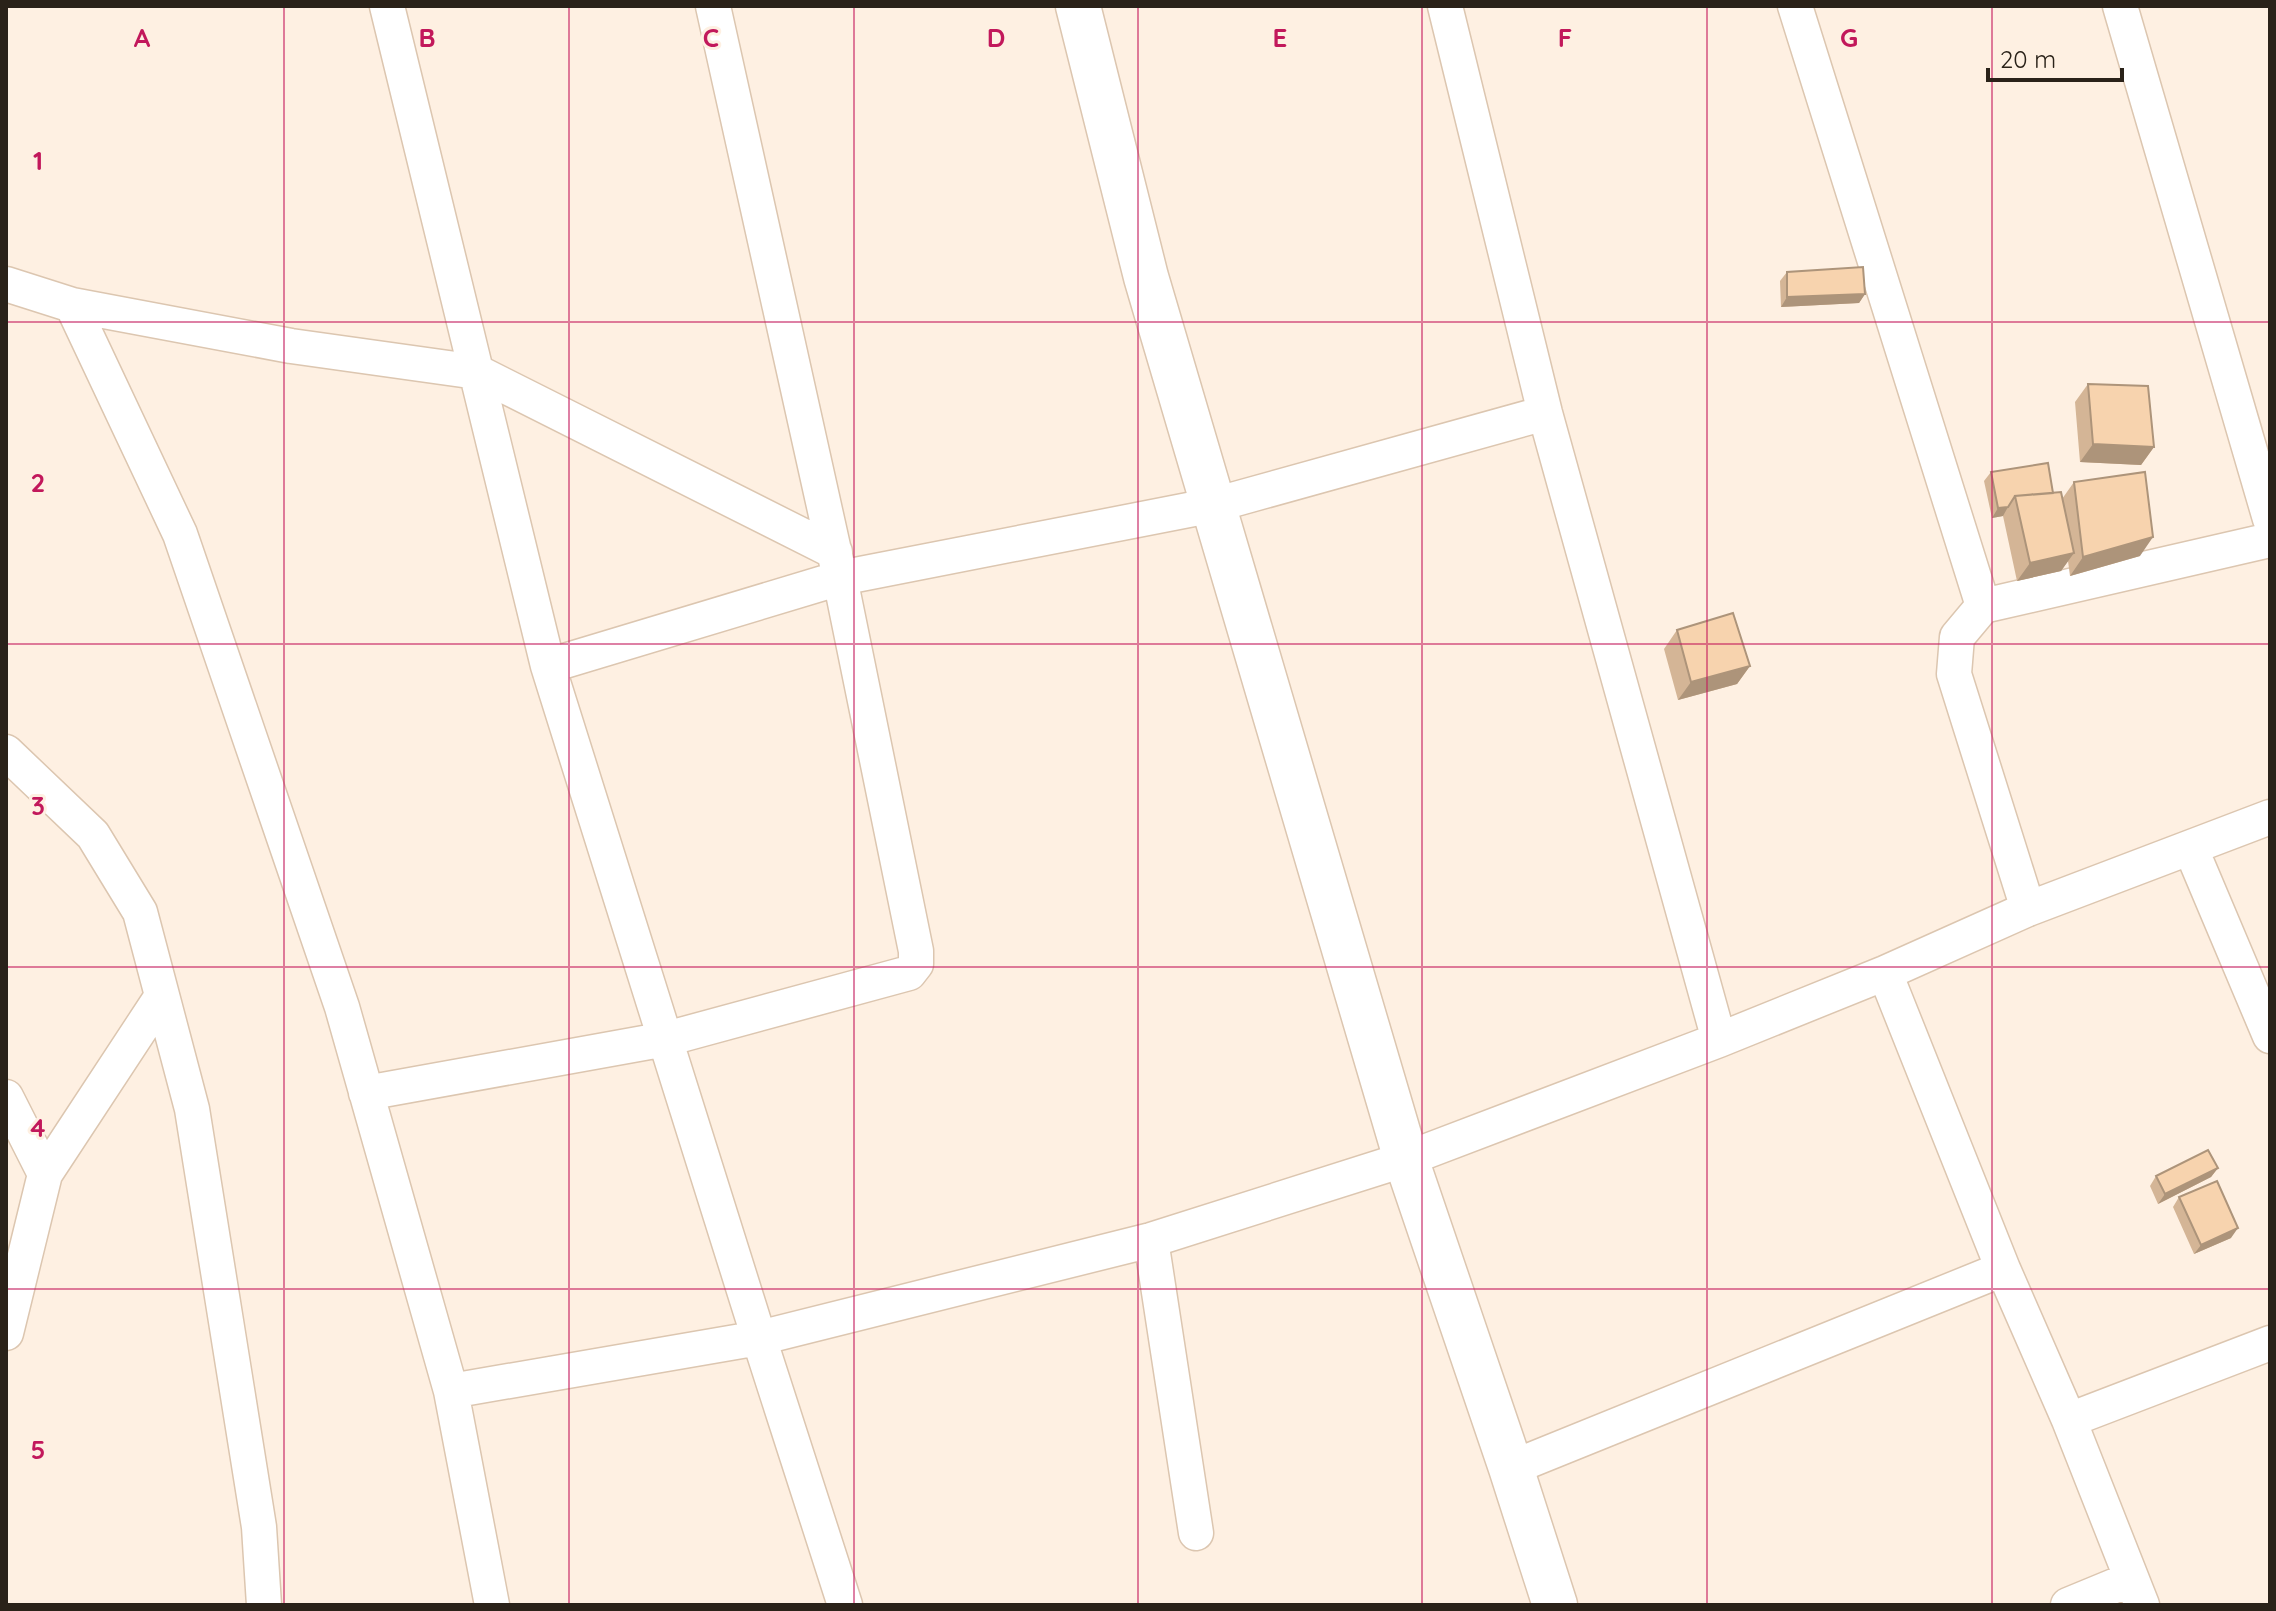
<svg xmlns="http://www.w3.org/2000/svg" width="2276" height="1611" font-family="Quicksand,sans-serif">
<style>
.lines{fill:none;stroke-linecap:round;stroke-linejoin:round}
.street-casing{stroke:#dcc6b0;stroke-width:37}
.secondary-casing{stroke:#dcc6b0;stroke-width:47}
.street{stroke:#fff;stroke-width:34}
.secondary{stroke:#fff;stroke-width:44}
.wall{fill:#d4b596}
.shaded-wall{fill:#ad947a}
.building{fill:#f7d3ae;stroke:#ad947a;stroke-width:2}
.grid{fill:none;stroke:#c2185b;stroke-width:2;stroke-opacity:0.55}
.grid-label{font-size:26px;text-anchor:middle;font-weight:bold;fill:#c2185b;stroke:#fef0e2;stroke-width:6;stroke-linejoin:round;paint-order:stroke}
</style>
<rect width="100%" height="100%" fill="#fef0e2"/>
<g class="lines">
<g class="street-casing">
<path id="street" d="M387,6L548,666L759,1338L845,1605
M713,6L840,578L1214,505L1545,413
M1445,6L1545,413L1719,1040
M1795,6L1983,606L2270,540
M2120,6L2270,519
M6,284L72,305L291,346L477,372L835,552
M72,305L180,534L342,1007L451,1391L492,1605
M1983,606L1957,637L1954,674L2028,909
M6,752L93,835L140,912L192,1109L259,1527L264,1605
M2191,849L2270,1036
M1885,973L2003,1269L2069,1420L2142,1605
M366,1093L666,1039L909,973L916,964V951L840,578L548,666
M6,1097L45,1174
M1151,1240L1196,1533
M6,1333L45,1174L162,996
M451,1391L759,1338L1151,1240L1406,1159L1719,1040L1885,973L2028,909L2270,817
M2069,1420L2270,1343
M1511,1468L2003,1269
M2068,1605L2131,1579"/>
</g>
<g class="secondary-casing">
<path id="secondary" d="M1078,6L1146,277L1406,1159L1511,1468L1555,1605"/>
</g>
<use href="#street" class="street"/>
<use href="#secondary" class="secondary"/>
</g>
<path class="wall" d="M1787,272L1865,294L1859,303L1781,307L1780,281Z
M2088,384L2154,447L2141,465L2080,462L2075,402Z
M1991,472L2053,493L2062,499L2074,482L2140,556L2070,576L2068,561L2061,571L2017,581L2003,516L1992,518L1984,481Z
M1677,630L1750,666L1737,684L1678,700L1664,649Z
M2218,1168L2211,1177L2158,1204L2150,1186L2156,1176Z
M2179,1197L2231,1238L2194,1254L2173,1207Z"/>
<path class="shaded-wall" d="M1865,294L1859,303L1781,307L1787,297Z
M2093,444L2154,447L2141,465L2080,462Z
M2008,507L2003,516L1992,518L1998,508Z
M2153,537L2140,556L2070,576L2083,557Z
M2074,553L2061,571L2017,581L2030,563Z
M1750,666L1737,684L1678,700L1691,682Z
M2218,1168L2211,1177L2158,1204L2165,1194Z
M2238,1228L2231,1238L2194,1254L2201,1245Z"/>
<path class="building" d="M1863,267L1865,294L1787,297V272Z
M2088,384L2148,386L2154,447L2093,444Z
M2048,463L2053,493L2015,496L2008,507L1998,508L1991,472Z
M2145,472L2153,537L2083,557L2074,482Z
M2061,492L2074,553L2030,563L2015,496Z
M1733,613L1750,666L1691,682L1677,630Z
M2208,1150L2218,1168L2165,1194L2156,1176Z
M2217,1181L2238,1228L2201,1245L2179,1197Z"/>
<path class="grid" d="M284,6V1605M569,6V1605M854,6V1605M1138,6V1605M1422,6V1605M1707,6V1605M1992,6V1605M6,322H2270M6,644H2270M6,967H2270M6,1289H2270"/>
<g class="grid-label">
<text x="142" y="47">A</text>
<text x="427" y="47">B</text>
<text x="711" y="47">C</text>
<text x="996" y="47">D</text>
<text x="1280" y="47">E</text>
<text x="1565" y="47">F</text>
<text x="1849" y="47">G</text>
<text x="38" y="170">1</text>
<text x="38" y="492">2</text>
<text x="38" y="815">3</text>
<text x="38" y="1137">4</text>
<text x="38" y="1459">5</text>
</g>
<rect width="2276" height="1611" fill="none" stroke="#2a2219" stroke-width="16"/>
<path d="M1988 68v12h134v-12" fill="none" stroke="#2a2219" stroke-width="4"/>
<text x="2000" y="68" font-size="24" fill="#2a2219" stroke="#fef0e2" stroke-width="6" paint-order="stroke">20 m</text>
</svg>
